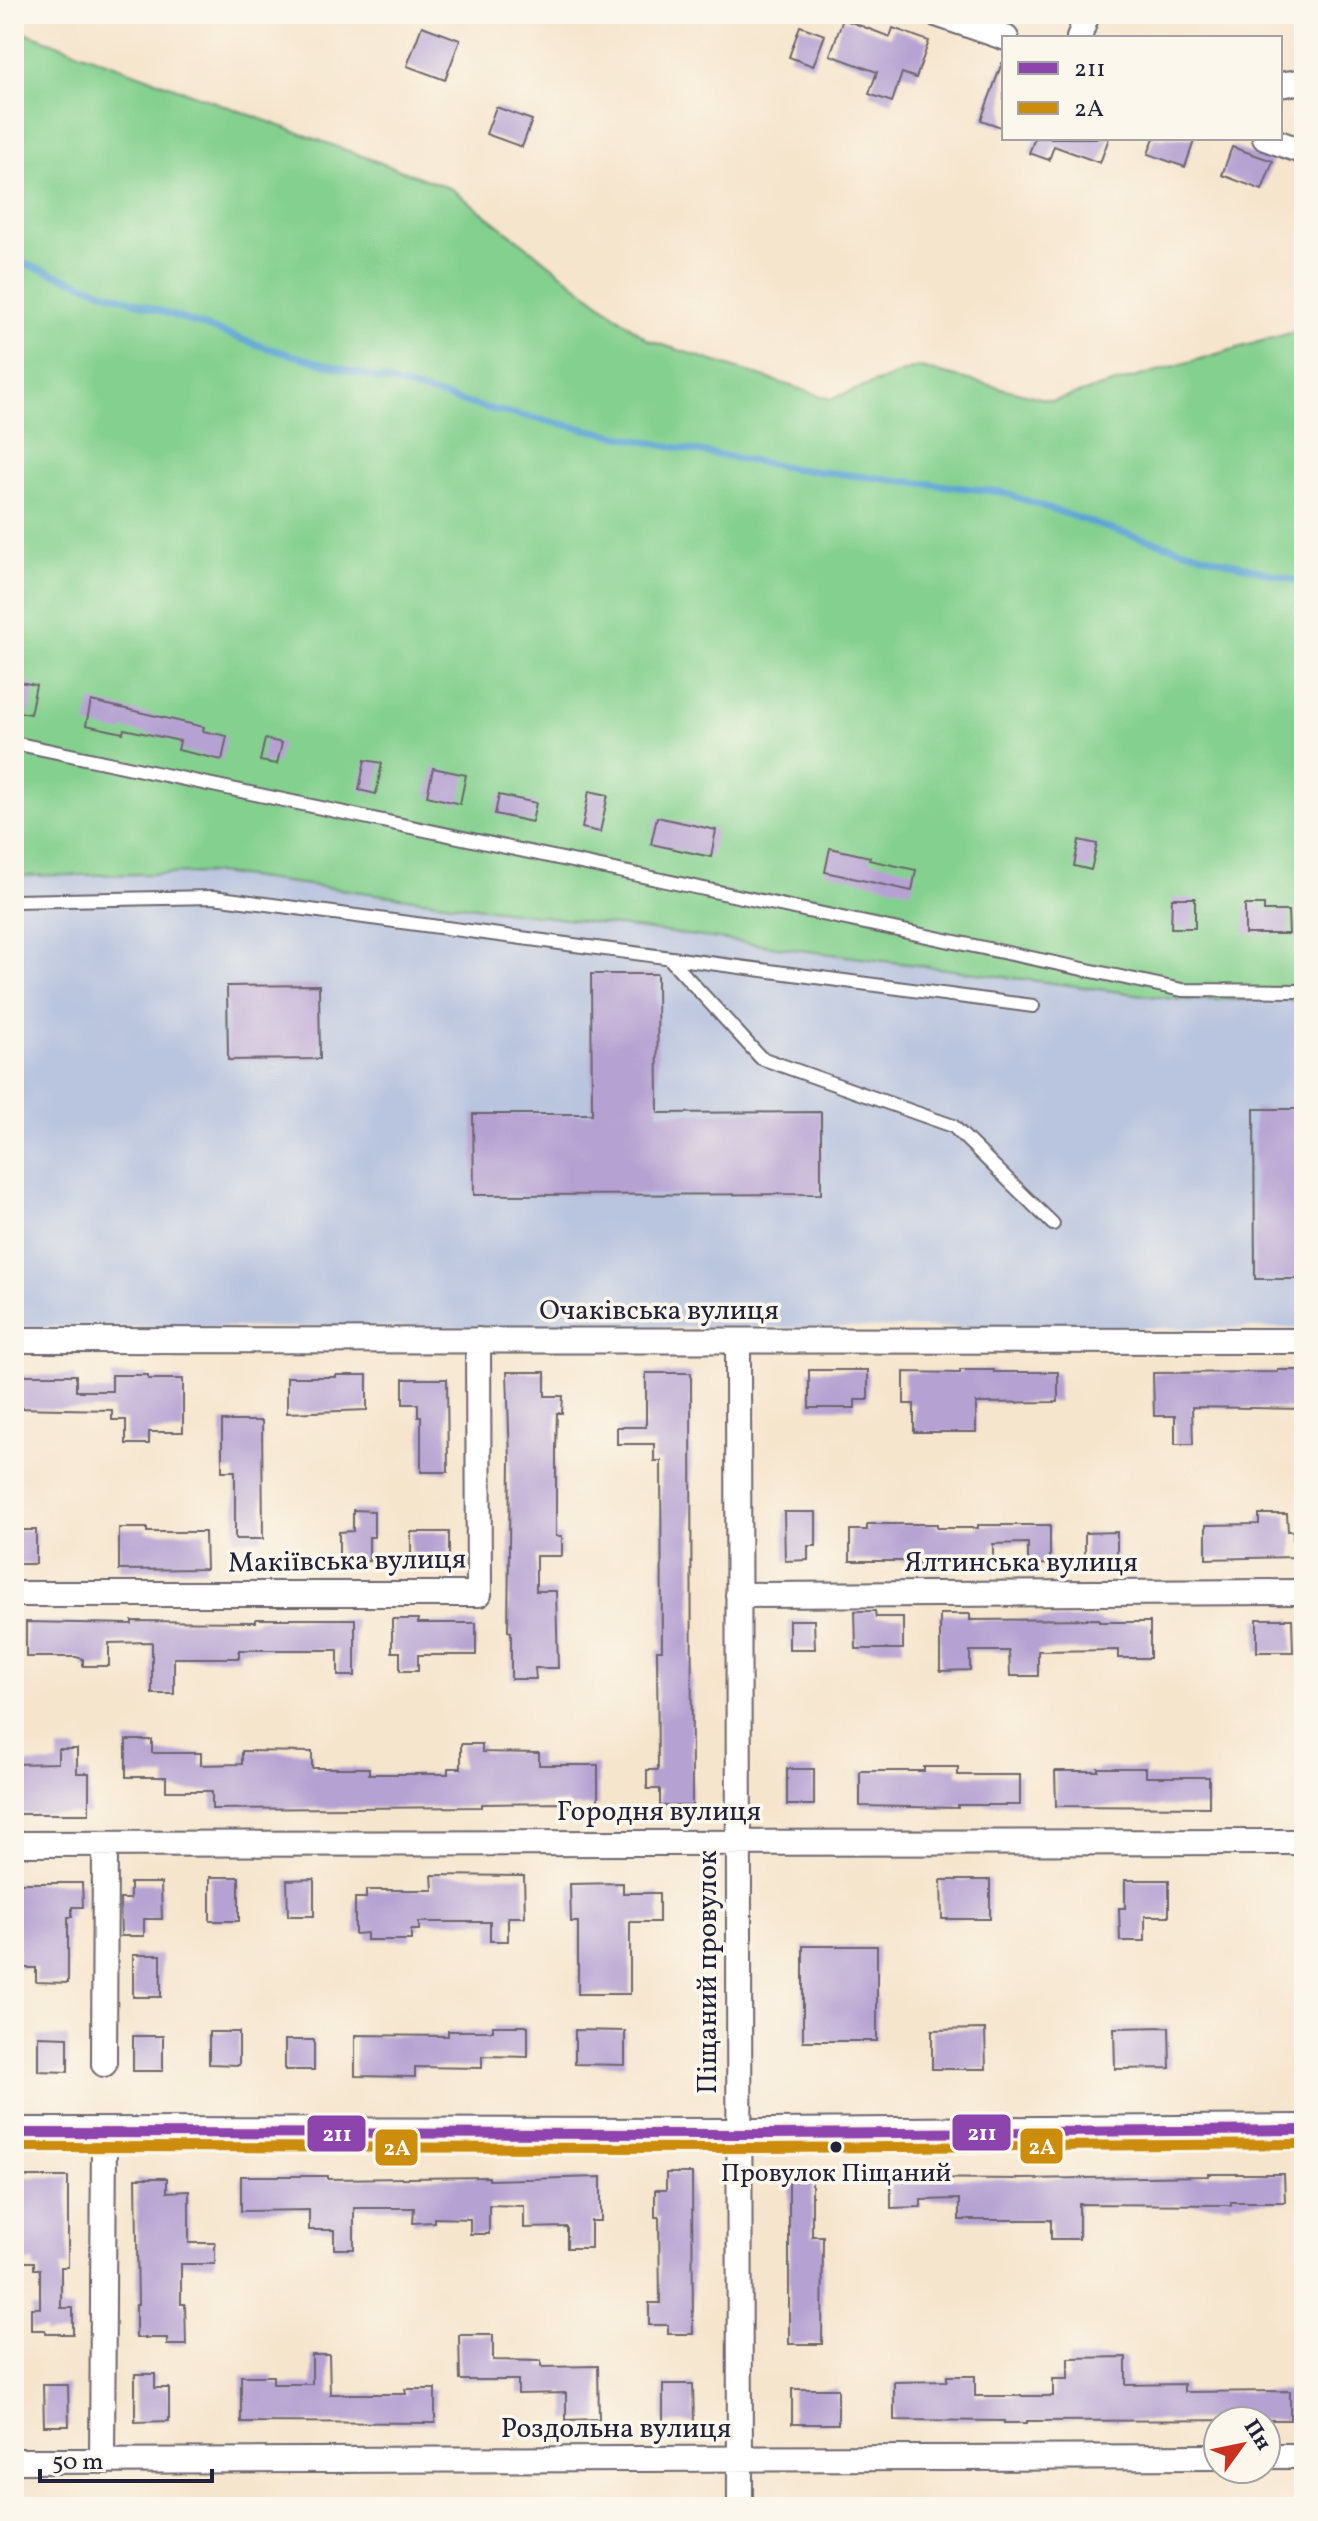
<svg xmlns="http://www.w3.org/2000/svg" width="1318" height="2521" font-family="Vollkorn,serif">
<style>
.industrial{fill:#b9c4de}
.green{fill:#84d08e;stroke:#537964;stroke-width:2}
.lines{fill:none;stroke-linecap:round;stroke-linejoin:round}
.stream{stroke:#5ca4d3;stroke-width:7}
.building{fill:#b6a2d2}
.service-casing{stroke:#6c666e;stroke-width:16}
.minor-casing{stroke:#6c666e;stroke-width:28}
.tertiary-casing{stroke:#6c666e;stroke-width:34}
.service{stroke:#fff;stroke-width:12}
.minor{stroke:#fff;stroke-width:24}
.tertiary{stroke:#fff;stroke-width:30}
.bus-1-casing{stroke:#fbf7ec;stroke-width:16}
.bus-2-casing{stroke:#fbf7ec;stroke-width:16}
.bus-1{stroke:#8e44ad;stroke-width:10}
.bus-2{stroke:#cc8c0c;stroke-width:10}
.bus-dot{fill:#22223b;stroke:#fbf7ec;stroke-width:3}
.labels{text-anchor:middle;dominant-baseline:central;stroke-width:7;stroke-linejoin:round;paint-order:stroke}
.bus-label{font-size:26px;fill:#22223b;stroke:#fbf7ec}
.street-label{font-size:28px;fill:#22223b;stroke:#fbf7ec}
.line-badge{stroke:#fbf7ec;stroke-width:3}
.badge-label{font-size:22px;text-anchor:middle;font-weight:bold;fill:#fff}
</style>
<rect width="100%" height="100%" fill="#fbf7ec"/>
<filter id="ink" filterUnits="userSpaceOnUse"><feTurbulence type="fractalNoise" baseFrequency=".0125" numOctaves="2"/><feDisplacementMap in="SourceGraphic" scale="16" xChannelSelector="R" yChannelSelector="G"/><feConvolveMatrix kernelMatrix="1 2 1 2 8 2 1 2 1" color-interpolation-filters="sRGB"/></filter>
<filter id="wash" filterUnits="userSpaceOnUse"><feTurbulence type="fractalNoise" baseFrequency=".006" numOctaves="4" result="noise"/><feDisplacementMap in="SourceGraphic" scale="32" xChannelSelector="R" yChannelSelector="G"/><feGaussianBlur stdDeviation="1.8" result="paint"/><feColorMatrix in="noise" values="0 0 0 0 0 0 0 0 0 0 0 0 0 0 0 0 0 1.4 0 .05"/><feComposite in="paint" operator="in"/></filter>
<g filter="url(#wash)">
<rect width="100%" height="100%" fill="#f6e5cd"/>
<path class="industrial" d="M217,873L1181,1000H1304V1328L14,1327V876Z"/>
<path class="green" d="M27,33L452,189L648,340L831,399L917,367L1053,401L1304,329V1000H1181L217,873L14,876V59Z"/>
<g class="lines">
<path class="stream" d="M14,260L267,348L485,408L662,445L797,469L1001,492L1116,531L1304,583"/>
</g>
<g id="blocks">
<path class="building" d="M843,19L890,37L893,28L929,41L916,78L902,73L892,102L869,94L877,72L830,55Z
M422,26L460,40L445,80L407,66Z
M800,26L825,35L813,66L789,57Z
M1002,63H1004V128L981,120Z
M496,107L532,120L522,147L486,134Z
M1035,138H1109L1100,163L1054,146L1049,160L1029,153Z
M1154,138H1195L1185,167L1148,154Z
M1232,147L1273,161L1262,190L1222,175Z
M14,681L36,685L30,714L14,711Z
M91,701L204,727L203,731L227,736L222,760L178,750L180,741L124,729L123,733L86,725Z
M265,739L282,743L277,764L260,761Z
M365,760L382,763L376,794L359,790Z
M433,768L466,775L460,804L427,796Z
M589,791L608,795L600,832L582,828Z
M499,795L536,803L532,822L495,814Z
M657,817L716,830L711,857L651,844Z
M1079,840L1097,844L1091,870L1074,866Z
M830,848L870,857L869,860L916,870L912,891L825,872Z
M1172,898H1195V928H1171Z
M1245,905H1264V911H1288L1289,934H1245Z
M591,974H657L658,1113L821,1112V1194L474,1195L473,1114H592Z
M319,985L320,1059L228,1060L227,986Z
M1254,1109H1301L1304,1279H1255Z
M809,1370H868V1400H855V1408H809Z
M960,1370H994V1372H1058V1402L976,1403V1432H914V1404H904V1372L960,1373Z
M1278,1370H1304V1409L1192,1407L1193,1444H1175V1416H1154L1153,1373L1278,1372Z
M507,1372H545V1396H563L562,1413H557L556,1449V1536H562V1556H536V1591H556L558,1668H535L536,1679H511V1632L508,1631L510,1460Z
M646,1373H691L692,1806H660V1789H647V1770H658L657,1650H662L661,1461H654V1444H617V1427H646Z
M14,1375H76V1391H112V1375H148V1379H183V1432H149V1444H126V1420H112V1410L14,1408Z
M336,1375H367V1410L287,1413V1377H336Z
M403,1379H447L448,1472H421V1417H418V1404H403Z
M222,1421H262L263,1539H235V1471H222Z
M353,1510L374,1511V1537H369V1561L339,1562V1532L353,1531Z
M784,1512H816V1546H808V1560L785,1561Z
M1259,1514H1287L1288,1531H1293V1557L1206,1559V1525L1259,1524Z
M867,1524H937V1528H978V1525H1050V1564L1028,1565V1543L993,1544V1561L914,1563V1561H850V1530H867Z
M119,1528H147V1532H205L206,1569L119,1570Z
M14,1530H36V1564H14Z
M411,1532H449V1563H411Z
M1117,1532V1564H1085V1533Z
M855,1611H875L876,1617H903V1649H856Z
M940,1614H970V1620L1099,1619V1622H1150V1658H1118V1650L1038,1651V1676H1010L1009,1651H970V1670L940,1671Z
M256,1619H355V1676H338V1650H239V1658H174V1694H152V1642L109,1643V1666H83V1659L76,1657H26V1622L132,1624V1621L256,1622Z
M392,1619H418V1623H476V1655H418V1671H400V1652H392Z
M1257,1619H1292L1293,1652H1257Z
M789,1620H814L815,1649H789Z
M126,1740H152V1753H201V1765L242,1764V1751L312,1752V1768H369V1774H448V1768H461V1744H482V1752L539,1753V1765H598V1806L568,1807V1803L482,1804V1807L212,1809V1791H166V1777H126Z
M58,1749H77V1773H89V1814H14V1764L58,1763Z
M924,1767H958V1775H1020V1805H958V1808L860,1806V1771H924Z
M1098,1768H1146V1777H1209V1807L1056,1806L1055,1771H1098Z
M787,1769H814V1805H787Z
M432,1875L524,1876L525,1917H508V1941H490V1922H419V1930H411V1940H367V1933L355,1934V1898H366V1890H433Z
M210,1877H239V1921H210Z
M314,1879V1916H288L287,1880Z
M941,1880H990V1919H942Z
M1125,1880H1169V1916H1145V1941H1120L1119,1908H1125Z
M14,1883H82L83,1907H72V1917H68V1983L36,1982V1968H18V1934H14Z
M130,1883H161L162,1919H144V1936H121L120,1899H130Z
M623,1883V1893H659V1922H630V1994H578V1922H571L570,1884Z
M803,1946H877V2041H803Z
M133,1955H161V1997H133Z
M493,2026H528V2057L482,2056V2068L415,2067V2077L355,2076V2035L448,2036V2031H493Z
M1169,2027L1170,2068L1115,2069L1114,2028Z
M985,2029L986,2069H932V2030Z
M575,2030L625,2031V2065L575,2064Z
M209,2032H239V2065L209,2064Z
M38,2036L68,2037V2072L38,2071Z
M133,2036H163V2071H133Z
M285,2040H314V2070H285Z
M666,2173H692L693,2334H668V2325H649V2303H660L659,2217H655V2190H666Z
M1208,2174H1284L1285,2202H1231V2205L1079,2204V2239H1051V2220H959V2199L921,2200V2207L891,2208V2178L1023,2179L1208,2176Z
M812,2175V2236H823L822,2344H789V2176Z
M241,2176H328V2179L489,2177V2180L601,2177V2221H591V2248H567V2227L524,2228V2206L489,2205V2234H470V2219L434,2218V2222L413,2223L414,2208H354V2249H334V2230H309V2210L241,2211Z
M16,2177H68V2267H61V2308H73V2334H45V2330H31V2308H40V2269H34V2262H14Z
M136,2178H167V2192L189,2191V2243H215V2264H181V2304H185L186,2345H167V2338H136V2305H138Z
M459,2335H493V2360L541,2361V2367L598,2366L599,2419L566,2420V2393L518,2394V2380H460Z
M312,2355H329L330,2394H406L405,2389H435V2423L241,2422V2376H273V2384H312Z
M1126,2357V2385L1184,2384V2392L1290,2391V2420L1027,2421V2423H1004V2421L894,2420V2382L947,2381V2376H975V2396H1053V2379H1068V2358Z
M135,2374H155V2388H169V2421L135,2422Z
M663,2384H693L694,2423H663Z
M43,2385H68L69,2426H44Z
M792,2389H838V2424H792Z"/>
</g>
</g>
<g filter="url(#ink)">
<use href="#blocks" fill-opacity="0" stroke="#6c666e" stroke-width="2"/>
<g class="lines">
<g class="service-casing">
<path id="service" d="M14,743L1182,990L1304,991
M14,901L213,897L1033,1006
M669,958L761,1058L953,1126L1053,1224"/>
</g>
<g class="minor-casing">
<path id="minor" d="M936,14L1006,38
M1079,38L1087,14
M1280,85L1304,81
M1265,138L1304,152
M14,1340L1304,1341
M738,1341L740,2507
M14,1594H479L478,1340
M738,1595L1304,1592
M14,1844L1304,1842
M104,2064L105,1844
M1266,2456H1304
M14,2461L1218,2457
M102,2461L104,2134"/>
</g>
<g class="tertiary-casing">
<path id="tertiary" d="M14,2133L768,2134L1304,2130"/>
</g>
<use href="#service" class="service"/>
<use href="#minor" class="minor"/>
<use href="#tertiary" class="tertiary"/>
<g class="bus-1-casing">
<path id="bus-1" d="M14,2133L768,2134L1304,2130"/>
</g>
<g class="bus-2-casing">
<path id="bus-2" d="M14,2147L768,2148L1304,2144"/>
</g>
<use href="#bus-1" class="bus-1"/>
<use href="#bus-2" class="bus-2"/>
</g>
</g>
<circle class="bus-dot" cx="836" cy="2147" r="7"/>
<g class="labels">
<g class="bus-label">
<text x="836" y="2174">Провулок Піщаний</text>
</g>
<g class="street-label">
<text x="659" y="1311">Очаківська вулиця</text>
<text transform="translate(347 1562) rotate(-1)">Макіївська вулиця</text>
<text x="1021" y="1563">Ялтинська вулиця</text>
<text x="659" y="1812">Городня вулиця</text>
<text transform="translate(708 1972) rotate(-90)">Піщаний провулок</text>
<text x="616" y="2429">Роздольна вулиця</text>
</g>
</g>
<g class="line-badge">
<rect x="951" y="2113" width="61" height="39" rx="8" fill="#8e44ad"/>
<rect x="306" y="2114" width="61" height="39" rx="8" fill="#8e44ad"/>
<rect x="1019" y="2127" width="45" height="38" rx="8" fill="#cc8c0c"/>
<rect x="374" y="2128" width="45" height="39" rx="8" fill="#cc8c0c"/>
</g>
<g class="badge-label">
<text x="982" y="2140">211</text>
<text x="337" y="2141">211</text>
<text x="1042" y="2154">2А</text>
<text x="397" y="2155">2А</text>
</g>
<rect width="1318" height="2521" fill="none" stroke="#fbf7ec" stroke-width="48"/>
<rect x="1002" y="36" width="280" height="104" fill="#fbf7ec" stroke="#a4a2a5" stroke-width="2"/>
<rect x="1018" y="62" width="40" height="12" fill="#8e44ad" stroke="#a4a2a5" stroke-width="2"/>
<text x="1074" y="76" font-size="24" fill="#22223b">211</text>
<rect x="1018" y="102" width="40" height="12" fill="#cc8c0c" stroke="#a4a2a5" stroke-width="2"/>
<text x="1074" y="116" font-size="24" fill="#22223b">2А</text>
<g transform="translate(1242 2445) rotate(57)"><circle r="38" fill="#fbf7ec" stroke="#a4a2a5" stroke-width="2"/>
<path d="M0-6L14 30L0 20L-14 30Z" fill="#c8321e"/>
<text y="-12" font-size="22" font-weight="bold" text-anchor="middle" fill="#22223b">Пн</text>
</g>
<path d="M40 2469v12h172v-12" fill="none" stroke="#22223b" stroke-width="4"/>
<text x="52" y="2469" font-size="24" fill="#22223b" stroke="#fbf7ec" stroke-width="6" paint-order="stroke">50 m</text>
</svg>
